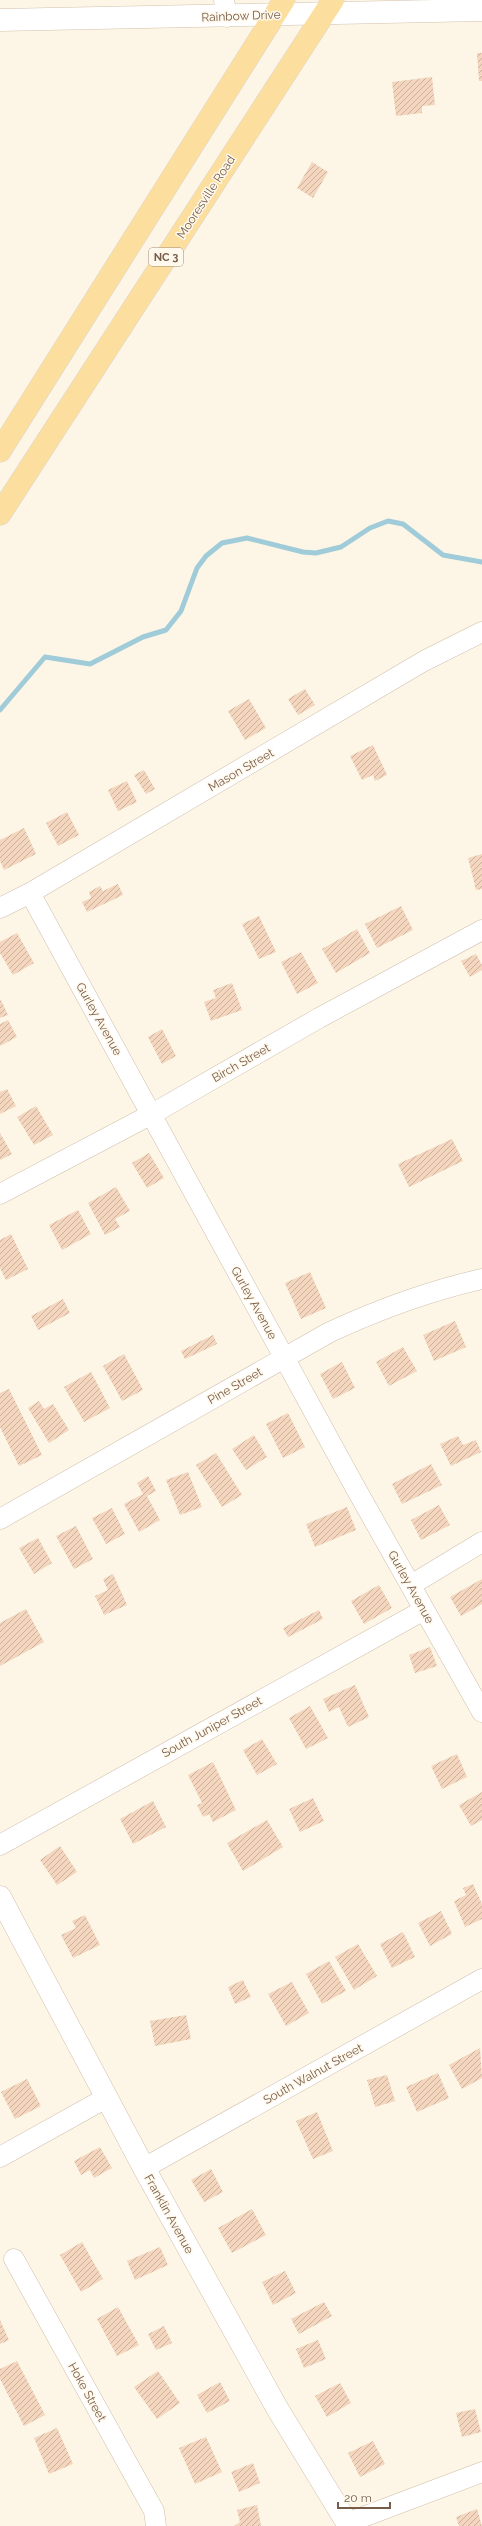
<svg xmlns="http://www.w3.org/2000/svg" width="482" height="2526" font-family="Raleway,sans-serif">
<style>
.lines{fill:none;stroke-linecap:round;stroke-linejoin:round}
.stream{stroke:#a0ccd9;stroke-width:5}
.building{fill:url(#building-hatch)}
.street-casing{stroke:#cfbeac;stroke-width:21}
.secondary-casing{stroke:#d4c0ac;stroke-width:23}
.primary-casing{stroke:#dcd5d0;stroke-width:23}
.street{stroke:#fff;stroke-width:20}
.secondary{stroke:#fff;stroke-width:22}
.primary{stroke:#fcdf9e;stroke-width:22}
.labels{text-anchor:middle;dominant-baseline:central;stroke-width:3;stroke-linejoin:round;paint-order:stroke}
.shield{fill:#fff9ed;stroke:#a08c7b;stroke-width:1}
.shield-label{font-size:11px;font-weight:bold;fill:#775d4a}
.street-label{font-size:12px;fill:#775d4a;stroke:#fff9ed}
</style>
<defs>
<pattern id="building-hatch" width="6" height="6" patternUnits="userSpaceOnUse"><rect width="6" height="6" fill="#f3d6bd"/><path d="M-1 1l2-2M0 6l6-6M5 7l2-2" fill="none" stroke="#cab19c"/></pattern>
</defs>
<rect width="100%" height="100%" fill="#fdf6e6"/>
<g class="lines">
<path class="stream" d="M0,710L45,657L90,664L143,637L166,630L181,611L197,568L206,556L222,543L247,538L303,552L316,553L341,547L370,528L388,521L403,524L443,555L482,562"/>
</g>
<path class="building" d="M477,53H482V81H479Z
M432,77L435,105L422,106V113L396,116L392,82Z
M312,162L328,172L313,198L297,188Z
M305,689L315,705L298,715L288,699Z
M249,699L266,728L245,740L228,711Z
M373,745L387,775L375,781L373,775L362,780L350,756Z
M144,770L155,789L146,794L134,775Z
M127,781L137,802L118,811L108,790Z
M67,812L79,835L58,846L46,823Z
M24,828L36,854L4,870L0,861V840Z
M482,854V889L476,890L468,858Z
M118,884L123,895L87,912L82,902L91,898L89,892L100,886L103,891Z
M401,906L413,930L377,948L365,924Z
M259,916L276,952L259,959L242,924Z
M357,929L370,953L336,973L322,949Z
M17,933L34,963L13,975L0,953V942Z
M301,952L318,983L297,994L281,962Z
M476,954L482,965V970L470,977L461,961Z
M232,983L242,1010L211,1021L204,1002L216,998L213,990Z
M1,1000L8,1015L0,1018V1001Z
M8,1020L17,1037L0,1046V1024Z
M162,1029L176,1056L162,1064L148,1037Z
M7,1089L16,1106L0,1114V1092Z
M36,1106L53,1135L34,1145L17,1117Z
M0,1133L12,1154L0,1160Z
M452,1139L463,1161L409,1187L398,1164Z
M149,1153L164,1178L147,1188L132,1163Z
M116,1187L130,1211L115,1219L120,1227L105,1235L88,1203Z
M78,1210L91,1234L62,1250L49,1225Z
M11,1234L28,1269L6,1280L0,1268V1240Z
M310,1272L326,1308L301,1319L285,1283Z
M63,1299L70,1313L38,1330L31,1316Z
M455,1321L466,1347L434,1361L423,1335Z
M213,1335L217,1344L185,1359L181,1351Z
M403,1347L417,1371L389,1386L376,1362Z
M124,1354L143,1390L122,1401L103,1366Z
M342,1362L355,1388L333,1399L320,1374Z
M91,1372L110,1408L84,1422L64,1387Z
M9,1389L42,1455L19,1466L0,1427V1393Z
M39,1401L44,1409L53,1404L69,1430L49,1443L28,1408Z
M288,1413L305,1447L283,1458L266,1424Z
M254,1435L267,1457L246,1470L232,1449Z
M458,1436L463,1445L476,1440L481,1452L451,1466L440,1444Z
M216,1453L242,1495L222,1507L196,1465Z
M431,1464L442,1485L402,1504L392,1484Z
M188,1472L202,1507L180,1515L166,1480Z
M148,1476L156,1491L147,1496L160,1520L139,1532L124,1504L143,1494L137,1483Z
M439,1505L450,1525L421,1540L411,1520Z
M347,1507L356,1530L315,1547L306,1524Z
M112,1508L125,1534L106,1544L92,1518Z
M76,1526L93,1559L74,1569L56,1536Z
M38,1538L52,1563L34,1574L19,1548Z
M113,1574L127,1605L104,1615L95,1596L108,1590L103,1579Z
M482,1579V1604L461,1616L450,1597Z
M379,1585L392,1608L364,1624L351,1601Z
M26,1609L44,1642L0,1666V1623Z
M319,1610L323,1619L288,1637L283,1628Z
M430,1647L437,1666L415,1673L409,1655Z
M355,1685L369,1717L348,1727L339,1707L329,1712L323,1699Z
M310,1706L328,1738L306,1749L289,1718Z
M262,1739L277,1764L257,1775L243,1750Z
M457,1754L467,1777L442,1789L431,1766Z
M213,1762L236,1810L213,1822L209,1814L203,1817L197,1805L202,1803L188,1775Z
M482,1792V1820L471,1826L459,1805Z
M313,1798L324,1821L300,1832L289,1809Z
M153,1801L166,1827L133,1844L120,1819Z
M267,1820L283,1847L243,1871L227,1843Z
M60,1846L77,1872L57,1885L40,1860Z
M473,1884L482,1904V1919L465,1927L454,1901L466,1895L463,1888Z
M441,1911L452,1934L430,1946L418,1923Z
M85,1915L100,1945L73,1958L61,1935L76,1928L72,1921Z
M403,1932L415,1957L392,1968L380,1944Z
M358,1944L377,1976L354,1990L335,1957Z
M329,1961L346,1991L322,2004L306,1974Z
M243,1980L251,1997L235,2004L228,1987Z
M292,1982L309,2013L286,2026L268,1994Z
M186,2015L191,2039L155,2046L150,2021Z
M480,2048L482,2078L462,2089L449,2065Z
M438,2073L449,2098L417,2112L406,2087Z
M387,2075L395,2101L375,2107L367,2080Z
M27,2079L41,2106L15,2119L1,2092Z
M317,2112L333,2151L313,2159L296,2121Z
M100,2147L112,2168L94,2178L90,2170L81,2175L74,2161Z
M211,2169L223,2192L204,2202L191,2180Z
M252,2209L266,2235L232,2253L218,2228Z
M82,2242L103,2279L81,2292L60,2255Z
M160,2247L168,2265L135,2280L127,2261Z
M285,2271L296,2293L273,2305L262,2282Z
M324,2302L332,2316L299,2334L291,2319Z
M118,2307L139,2345L117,2356L97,2319Z
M0,2320L9,2340L0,2344Z
M164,2326L172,2343L156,2350L148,2334Z
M318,2340L326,2359L304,2368L296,2349Z
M17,2361L45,2415L24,2426L0,2379V2369Z
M158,2371L180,2403L157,2419L134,2387Z
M220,2382L230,2401L207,2413L197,2395Z
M340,2383L351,2403L327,2417L315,2396Z
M475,2409L481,2432L462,2437L456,2413Z
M57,2428L73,2464L49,2474L34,2438Z
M206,2437L222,2472L195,2484L179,2448Z
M373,2441L385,2464L360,2477L348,2453Z
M253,2463L260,2483L239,2492L231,2472Z
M257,2505L261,2526H234L240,2522L237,2510Z
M477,2509L482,2526H459L456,2517Z"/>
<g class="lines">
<g class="street-casing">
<path id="street" d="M224,0L227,17
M30,893L355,1487L482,1712
M0,908L30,893L424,661L482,632
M0,1194L152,1114L319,1018L482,930
M0,1519L330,1332C380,1309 428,1291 482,1279
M411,1585L482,1542
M0,1845L424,1610
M0,2157L106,2098
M144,2168L482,1979
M14,2259L154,2511L156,2526
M347,2523L482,2472"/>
</g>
<g class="secondary-casing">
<path id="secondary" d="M0,20L482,10
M0,1897L144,2168L277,2408L349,2526"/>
</g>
<g class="primary-casing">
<path id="primary" d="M0,451L284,0
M0,514L333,0"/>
</g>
<use href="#street" class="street"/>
<use href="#secondary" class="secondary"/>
<use href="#primary" class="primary"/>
</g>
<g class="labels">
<rect class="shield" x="149" y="248" width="34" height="18" rx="3"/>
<g class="shield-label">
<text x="166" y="257">NC 3</text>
</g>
<g class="street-label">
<text transform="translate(241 16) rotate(-2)">Rainbow Drive</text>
<text transform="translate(206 197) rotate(-57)">Mooresville Road</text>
<text transform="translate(241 770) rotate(-30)">Mason Street</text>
<text transform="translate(99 1019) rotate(61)">Gurley Avenue</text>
<text transform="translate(241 1063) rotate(-30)">Birch Street</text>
<text transform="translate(254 1303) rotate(61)">Gurley Avenue</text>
<text transform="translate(235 1386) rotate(-30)">Pine Street</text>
<text transform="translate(411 1587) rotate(61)">Gurley Avenue</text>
<text transform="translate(212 1727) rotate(-29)">South Juniper Street</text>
<text transform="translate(313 2074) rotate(-29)">South Walnut Street</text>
<text transform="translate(169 2214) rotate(61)">Franklin Avenue</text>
<text transform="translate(87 2392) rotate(61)">Hoke Street</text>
</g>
</g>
<path d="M338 2502v6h52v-6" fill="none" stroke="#775d4a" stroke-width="2"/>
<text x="344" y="2502" font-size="12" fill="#775d4a" stroke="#fff9ed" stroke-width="3" paint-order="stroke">20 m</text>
</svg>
